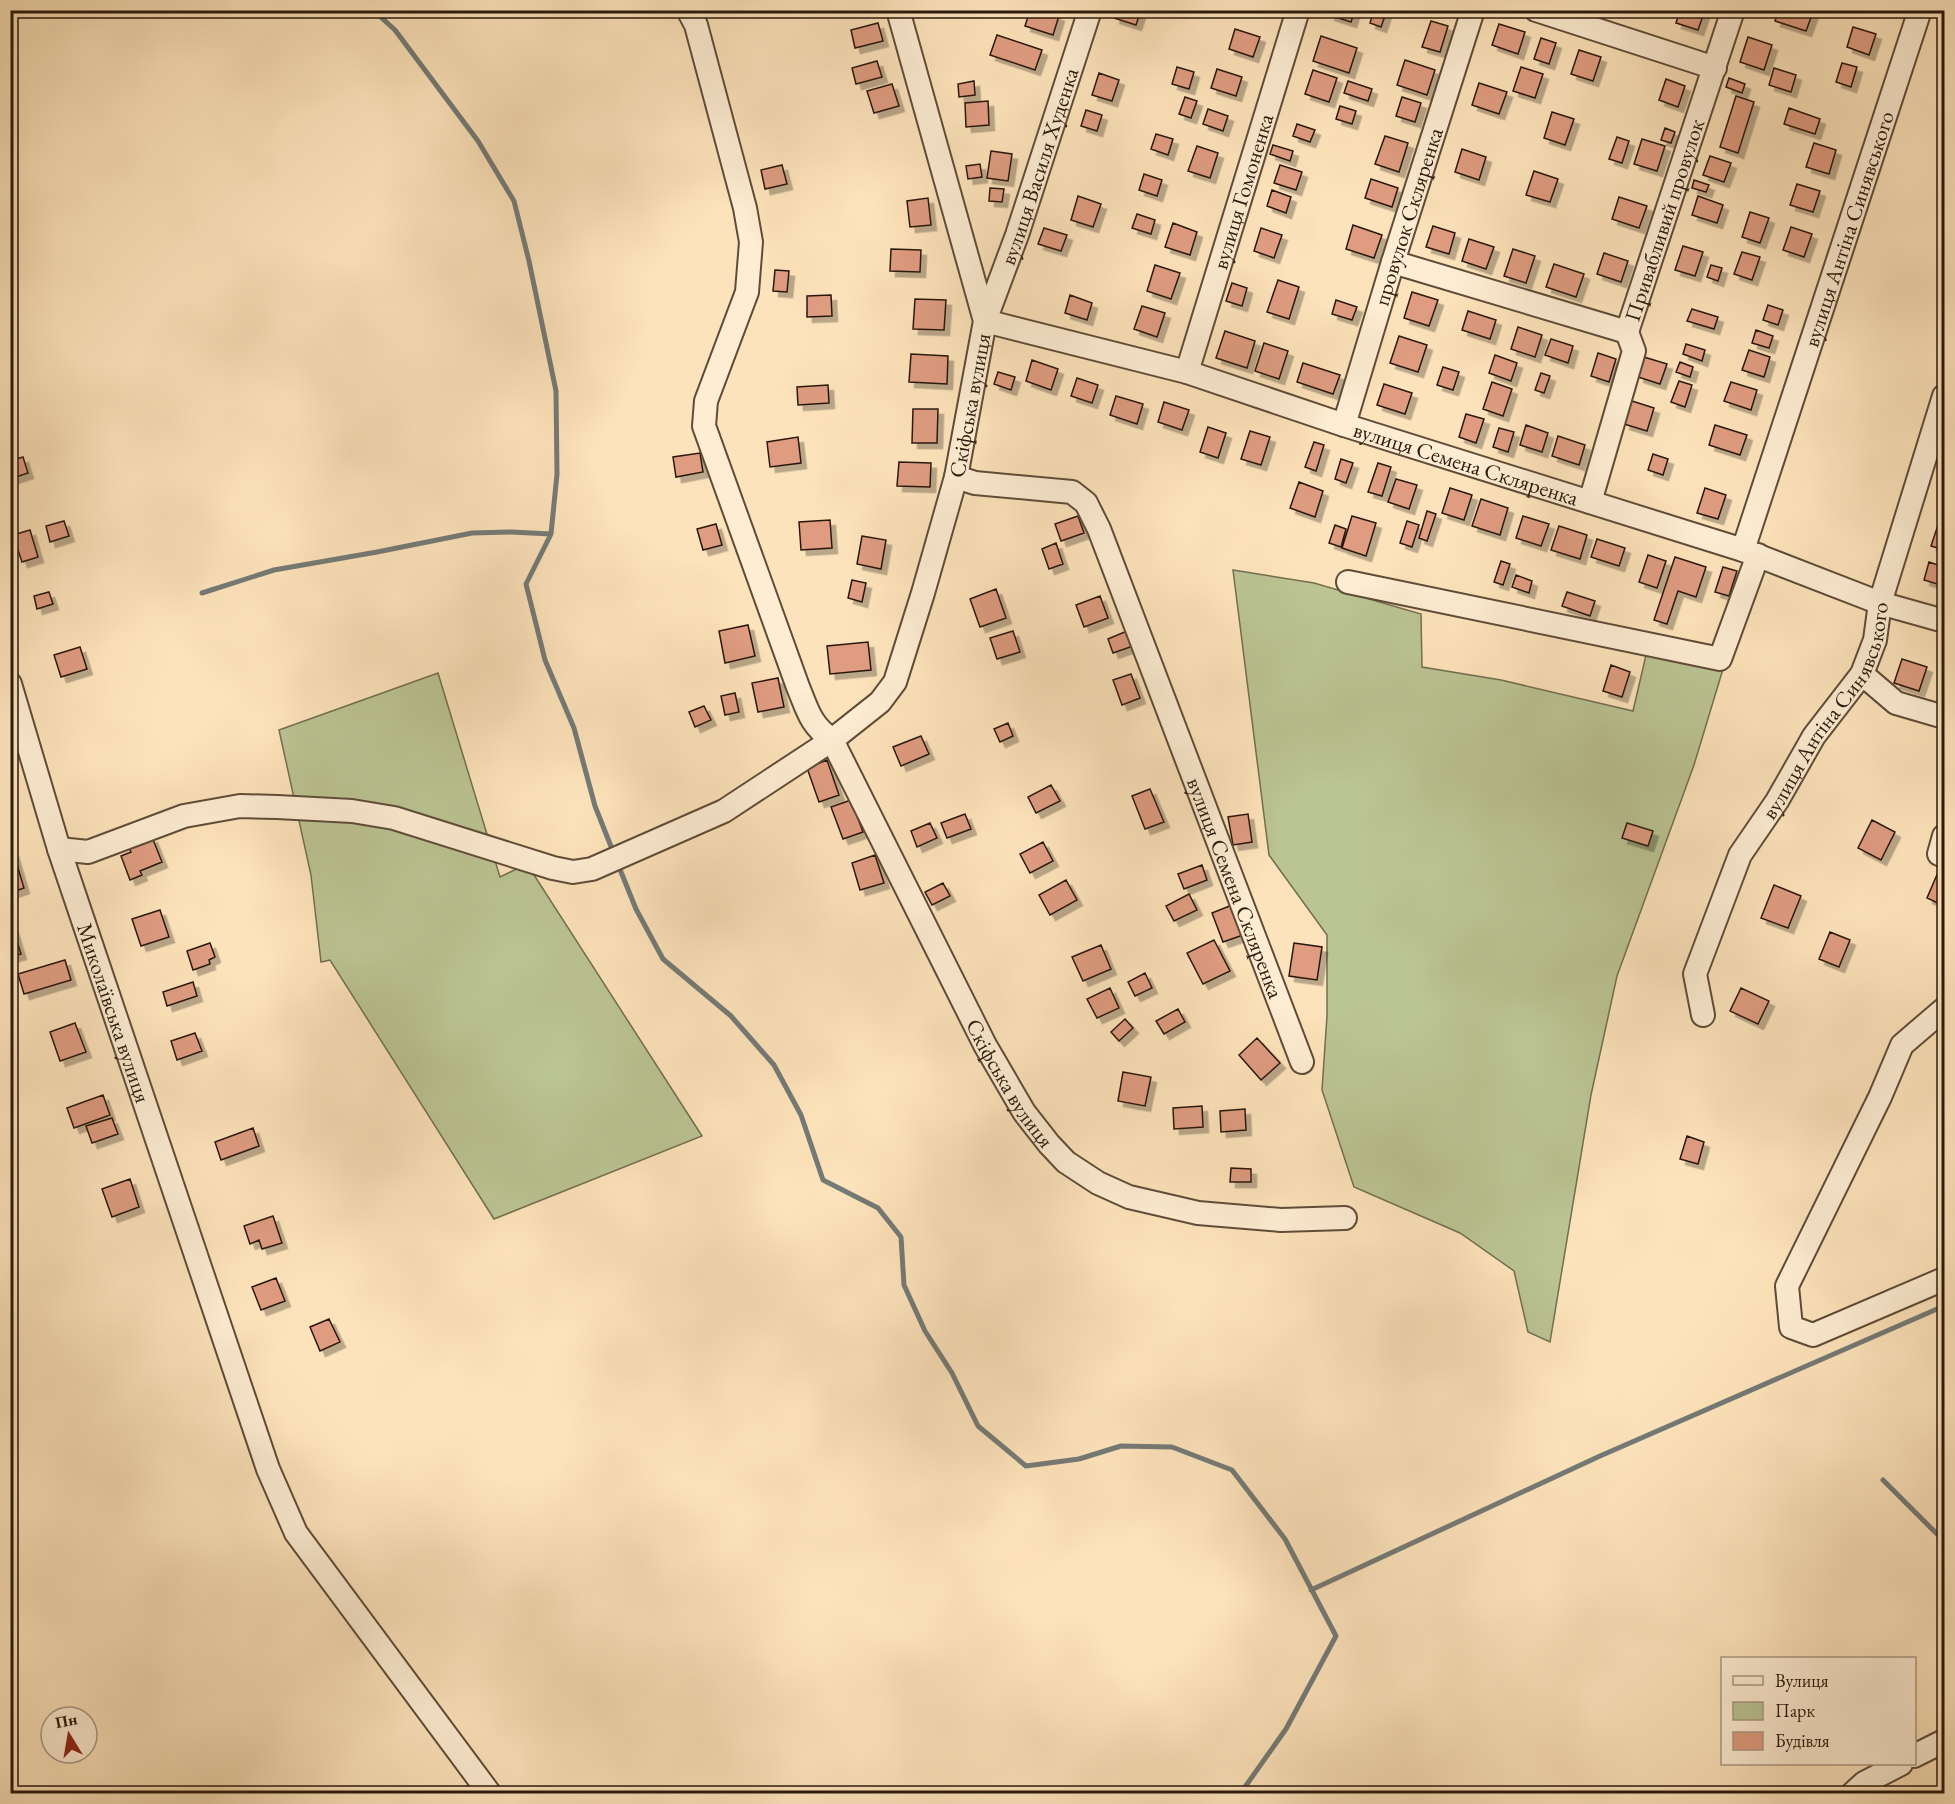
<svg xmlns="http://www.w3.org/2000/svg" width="1955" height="1804" font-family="'EB Garamond',serif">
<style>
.green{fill:#bbc493;stroke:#726e50;stroke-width:1.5}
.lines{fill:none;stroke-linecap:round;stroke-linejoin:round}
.stream{stroke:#747a76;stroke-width:5}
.building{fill:#df9c81;stroke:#2a190c;stroke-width:1.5;filter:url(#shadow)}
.minor-casing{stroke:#5f4c38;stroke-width:26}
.minor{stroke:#feedd3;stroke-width:22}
.labels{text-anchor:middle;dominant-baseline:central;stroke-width:6;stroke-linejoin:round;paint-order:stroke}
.street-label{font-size:22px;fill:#2a190c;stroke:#feedd3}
</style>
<defs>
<filter id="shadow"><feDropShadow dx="5.5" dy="5.5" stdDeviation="0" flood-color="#0004"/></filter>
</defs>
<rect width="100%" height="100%" fill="#fde3bb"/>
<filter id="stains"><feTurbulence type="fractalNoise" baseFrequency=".00333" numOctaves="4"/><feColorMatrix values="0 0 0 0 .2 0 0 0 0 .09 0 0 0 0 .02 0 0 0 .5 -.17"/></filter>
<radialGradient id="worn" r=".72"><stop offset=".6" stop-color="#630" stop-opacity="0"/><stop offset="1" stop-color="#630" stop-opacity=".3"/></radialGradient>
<path class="green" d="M1233,570L1314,583L1421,614L1422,667L1501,680L1633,711L1646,655L1723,669L1694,765L1617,976L1591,1095L1550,1342L1528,1332L1514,1271L1460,1233L1354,1187L1322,1090L1327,1016V935L1269,855Z
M438,673L500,877L527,864L702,1136L494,1219L330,960L321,962L311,875L279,730Z"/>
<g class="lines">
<path class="stream" d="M373,10L395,30L478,141L514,201L529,261L556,391L557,474L551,534L526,584L545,660L574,728L595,806L614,854
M202,593L274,570L377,552L472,533L511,532L551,534
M617,862L636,909L663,959L731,1016L774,1065L801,1115L823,1180L878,1208L901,1237L904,1285L925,1331L952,1373L978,1426L1026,1466L1079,1459L1121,1446L1172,1447L1232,1470L1285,1539L1336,1636L1286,1729L1240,1794
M1883,1480L1944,1541
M1311,1590L1600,1456L1944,1306"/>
</g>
<path class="building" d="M1030,10H1041L1059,16L1053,35L1025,26Z
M1117,10H1141L1136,25L1114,18Z
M1330,10H1355L1351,22L1329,15Z
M1374,10H1387L1381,27L1370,23Z
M1680,10H1705L1698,30L1676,23Z
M1778,10L1813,12L1806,31L1775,21Z
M1431,21L1448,26L1440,52L1422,47Z
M878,23L883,41L855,48L851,30Z
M1499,24L1525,32L1518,54L1492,45Z
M1853,27L1876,34L1869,55L1847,47Z
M1235,29L1260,37L1253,57L1229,49Z
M997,35L1042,50L1035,70L990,55Z
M1321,36L1357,48L1349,73L1313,61Z
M1748,37L1772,45L1764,70L1740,62Z
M1541,38L1556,43L1549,64L1534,59Z
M1579,50L1601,57L1593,81L1571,74Z
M1405,60L1435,70L1427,95L1397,85Z
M877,61L882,77L856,84L852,68Z
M1842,63L1857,67L1851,87L1836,82Z
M1177,67L1194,72L1189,89L1172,84Z
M1521,67L1543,74L1535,98L1513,91Z
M1774,68L1796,75L1791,92L1769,85Z
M1217,69L1242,77L1236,96L1211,88Z
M1313,70L1337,78L1329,102L1305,94Z
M1099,73L1119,80L1112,101L1092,95Z
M1729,78L1745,84L1742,93L1726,87Z
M1666,79L1685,86L1678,107L1659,100Z
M974,81L975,95L959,97L958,84Z
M1348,81L1372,89L1368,101L1344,93Z
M1479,83L1507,92L1499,114L1472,105Z
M892,84L899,106L874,113L867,91Z
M1736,96L1754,102L1738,153L1720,147Z
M1185,97L1197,101L1191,118L1179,114Z
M1402,97L1421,103L1415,122L1396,116Z
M988,101L989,125L966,127L965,103Z
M1340,106L1356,111L1352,124L1336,119Z
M1789,108L1820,119L1815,134L1784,124Z
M1208,109L1228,116L1223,131L1203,124Z
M1086,110L1102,115L1097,131L1081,126Z
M1552,112L1574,119L1565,145L1544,138Z
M1297,124L1315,130L1310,142L1293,136Z
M1665,128L1675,132L1671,143L1661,140Z
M1156,134L1173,139L1168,155L1151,149Z
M1385,136L1408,143L1399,172L1375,164Z
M1617,137L1629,141L1622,163L1609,159Z
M1642,139L1665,146L1657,171L1634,164Z
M1814,143L1836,150L1829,174L1806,167Z
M1273,145L1293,151L1290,161L1270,154Z
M1197,146L1218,153L1210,178L1188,171Z
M1462,149L1486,157L1479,180L1455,172Z
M991,151L1012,154L1008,181L987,178Z
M1710,156L1731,163L1724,182L1703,175Z
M980,164L982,177L968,179L966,166Z
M782,165L787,184L765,189L761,170Z
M1280,165L1302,172L1296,190L1274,183Z
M1534,171L1558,179L1550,202L1526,195Z
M1144,174L1162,180L1157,196L1139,190Z
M1371,179L1398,188L1392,207L1365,198Z
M1694,180L1709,185L1706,192L1692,188Z
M1797,184L1820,191L1813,212L1790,205Z
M990,188L1004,189L1002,202L989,201Z
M1272,190L1291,197L1286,213L1267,206Z
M1078,196L1101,204L1093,227L1071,220Z
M1698,196L1723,205L1717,223L1692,215Z
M1619,197L1647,206L1639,228L1612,219Z
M928,198L931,225L910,227L907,201Z
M1750,212L1769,218L1760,243L1742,237Z
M1137,214L1155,220L1151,234L1132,228Z
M1173,223L1197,232L1190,255L1165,247Z
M1353,225L1382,235L1374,258L1346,249Z
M1433,226L1455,233L1449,254L1426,247Z
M1791,227L1812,234L1804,257L1783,250Z
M1044,228L1067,235L1061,251L1038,244Z
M1261,228L1282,235L1274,258L1254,251Z
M1469,239L1494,247L1486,269L1462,261Z
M1683,246L1703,252L1695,276L1675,270Z
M891,249L921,250L920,272L890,271Z
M1513,249L1535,256L1526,283L1504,276Z
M1742,252L1760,257L1752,280L1734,274Z
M1604,253L1628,261L1621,282L1597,274Z
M1554,264L1584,274L1576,297L1546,287Z
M1155,265L1180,273L1171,299L1147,291Z
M1711,265L1722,268L1718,281L1707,277Z
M775,270L789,271L787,292L773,291Z
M1278,280L1299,287L1289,319L1267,312Z
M1232,283L1247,288L1242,306L1226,301Z
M1412,292L1438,300L1429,326L1404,318Z
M831,295L832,316L807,317V296Z
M1070,295L1092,303L1087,320L1065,313Z
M915,299L946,300L944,330L913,329Z
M1336,300L1357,307L1352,320L1332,314Z
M1768,305L1783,310L1778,325L1763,320Z
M1142,306L1165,313L1157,337L1134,329Z
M1692,309L1718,317L1714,329L1687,321Z
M1468,311L1496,320L1490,339L1462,330Z
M1518,327L1542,335L1535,357L1511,349Z
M1756,330L1773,336L1769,348L1752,343Z
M1225,331L1255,341L1247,368L1216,358Z
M1399,336L1427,345L1418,372L1390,363Z
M1551,339L1573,346L1568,363L1545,355Z
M1264,343L1288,351L1279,379L1255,371Z
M1686,344L1705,350L1702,361L1683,354Z
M1749,350L1770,357L1764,377L1742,370Z
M1598,353L1616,359L1609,382L1591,376Z
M911,354L948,356L947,384L909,382Z
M1495,355L1517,363L1511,381L1489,373Z
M1644,357L1667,364L1660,384L1638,377Z
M1032,360L1058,369L1051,390L1026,381Z
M1680,362L1693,367L1690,377L1676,372Z
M1303,363L1340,375L1333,394L1297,382Z
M1443,367L1459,372L1453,390L1437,385Z
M998,372L1015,377L1011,390L994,384Z
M1541,373L1550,376L1544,393L1535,390Z
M1077,378L1098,385L1092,403L1071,396Z
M1679,381L1692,385L1685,407L1671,402Z
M1492,382L1512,389L1503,416L1483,409Z
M1731,382L1757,390L1751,410L1724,401Z
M1384,384L1412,393L1405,414L1377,405Z
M828,385L829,403L798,405L797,387Z
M1116,396L1143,404L1137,424L1110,415Z
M1632,401L1654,408L1647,431L1624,424Z
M1164,402L1189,410L1182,430L1158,422Z
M913,409H938L937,443H912Z
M1466,414L1484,419L1476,443L1459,437Z
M1526,425L1548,433L1542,452L1520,445Z
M1715,425L1747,435L1740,455L1709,445Z
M1208,427L1226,433L1218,458L1200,452Z
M1499,428L1514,432L1508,452L1493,447Z
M1250,431L1270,437L1261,465L1241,459Z
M1558,436L1585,445L1579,465L1552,456Z
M798,437L801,463L770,467L767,442Z
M1314,442L1324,445L1316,471L1305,467Z
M700,453L703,472L676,477L673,457Z
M1653,454L1668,459L1663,475L1648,470Z
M23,457L28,473L10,479V461Z
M1341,459L1353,463L1346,483L1335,479Z
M899,462L931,463L930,487L897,486Z
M1378,463L1391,467L1382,496L1368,492Z
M1396,479L1417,485L1409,509L1388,502Z
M1299,482L1323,491L1315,517L1290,508Z
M1450,488L1472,495L1464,520L1442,513Z
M1705,488L1726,495L1718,519L1697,513Z
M1481,499L1508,508L1500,535L1472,526Z
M1427,511L1436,514L1427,541L1419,538Z
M1078,516L1084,533L1061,541L1055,524Z
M1352,516L1376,523L1366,556L1342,548Z
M1523,516L1549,524L1541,546L1516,538Z
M1940,519L1944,521V550L1931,546Z
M830,520L832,548L801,550L799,522Z
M64,521L69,536L50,542L46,526Z
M1407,521L1419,525L1412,547L1400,543Z
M716,524L722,545L703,550L697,529Z
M1335,525L1346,529L1341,547L1329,543Z
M1559,526L1587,535L1580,559L1551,550Z
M30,530L38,557L22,562L13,535Z
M862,536L886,540L881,569L857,564Z
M1597,539L1625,548L1619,566L1591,557Z
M1056,543L1063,564L1049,569L1042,549Z
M1648,555L1666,561L1657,588L1639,582Z
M1675,557L1706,567L1696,597L1678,591L1667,624L1654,620Z
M1501,561L1510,564L1503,585L1494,582Z
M1929,562L1944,567V586L1924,580Z
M1723,567L1737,571L1729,596L1715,592Z
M1516,575L1532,581L1529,593L1512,587Z
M852,580L866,583L862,602L848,598Z
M996,589L1006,618L980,627L970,599Z
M49,592L53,604L37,609L34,596Z
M1567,592L1595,601L1590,616L1562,606Z
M1100,596L1108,618L1084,627L1076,605Z
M748,625L755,656L725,663L719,631Z
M1013,631L1020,652L997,659L990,638Z
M1127,631L1133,646L1113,653L1108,639Z
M868,642L871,670L830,674L827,646Z
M80,647L87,669L61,677L54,655Z
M1902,659L1927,667L1919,691L1894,683Z
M1611,665L1630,672L1622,697L1603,691Z
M1131,674L1140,698L1122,705L1113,680Z
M778,678L784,707L758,712L752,683Z
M735,693L739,712L725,715L721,696Z
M704,706L711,720L695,727L689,712Z
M1008,723L1013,736L1000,742L994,729Z
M921,736L929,754L901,766L893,747Z
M827,760L839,795L819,802L807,768Z
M1051,785L1060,801L1036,813L1028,797Z
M1150,789L1164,822L1145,829L1132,796Z
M851,800L863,832L843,839L831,807Z
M965,814L971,829L947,838L941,823Z
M1248,814L1252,842L1233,845L1228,817Z
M1872,820L1895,832L1881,860L1858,848Z
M930,823L937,838L917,847L911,831Z
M1627,823L1653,831L1648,846L1622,838Z
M152,837L162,862L140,871L142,875L130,880L121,856L131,852L128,846Z
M1043,842L1053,861L1030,873L1020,854Z
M13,851L24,888L10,893V852Z
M875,855L884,883L860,890L852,863Z
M1202,865L1207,880L1184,889L1178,874Z
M1939,870L1944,873V906L1927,898Z
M1066,880L1077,900L1050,915L1039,895Z
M943,883L950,896L932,905L925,892Z
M1774,885L1801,896L1788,928L1761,918Z
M1189,894L1197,910L1174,921L1166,906Z
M1232,905L1243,935L1223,942L1212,913Z
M160,910L169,937L141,946L132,919Z
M12,925L21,954L10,957V926Z
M1830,932L1850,940L1839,967L1819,959Z
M1214,940L1230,971L1203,984L1187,953Z
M210,943L215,957L209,960L210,964L193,970L187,951Z
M1294,943L1322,947L1317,980L1289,976Z
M1101,945L1111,969L1083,981L1072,957Z
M65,960L71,980L24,994L18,974Z
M1145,973L1152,988L1135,996L1128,982Z
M193,982L197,996L167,1006L163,992Z
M1110,988L1119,1008L1097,1018L1087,999Z
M1741,988L1769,1001L1758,1024L1730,1011Z
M1178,1009L1185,1022L1164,1034L1156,1021Z
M1125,1019L1133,1028L1119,1041L1111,1032Z
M75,1023L86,1052L60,1061L50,1032Z
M195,1033L202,1051L177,1060L171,1041Z
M1257,1038L1280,1063L1261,1080L1239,1055Z
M1123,1072L1151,1077L1145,1106L1118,1101Z
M103,1095L110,1115L74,1128L67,1108Z
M1202,1106L1203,1127L1174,1129L1173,1108Z
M1245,1109L1246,1130L1221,1132L1220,1111Z
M112,1118L118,1134L92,1143L86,1126Z
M253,1128L259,1146L221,1160L215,1142Z
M1687,1136L1704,1142L1698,1164L1680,1159Z
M1231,1168L1251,1169V1182H1230Z
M130,1179L139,1207L112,1217L102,1189Z
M273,1216L282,1243L262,1249L259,1240L250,1244L244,1226Z
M276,1278L285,1301L261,1310L252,1287Z
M329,1319L340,1342L320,1351L310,1327Z"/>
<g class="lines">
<g class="minor-casing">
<g id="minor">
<path id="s1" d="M688,10L696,25L745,208L751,242L747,292L706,401L704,426L798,687C808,711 810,724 832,740L985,1045L1024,1112L1049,1144L1066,1162L1098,1183L1129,1197L1198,1213L1281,1220L1345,1218"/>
<path d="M1536,10L1715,68"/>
<path d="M1393,262L1627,332"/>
<path id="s2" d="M985,321L1187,372L1344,425L1743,550L1880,603L1944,621"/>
<path id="s3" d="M985,321L1017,235L1090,10"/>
<path id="s4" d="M1627,332L1733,10"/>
<path id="s5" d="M1187,372L1298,10"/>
<path id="s6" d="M1344,425L1393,262L1473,10"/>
<path id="s7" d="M956,477L975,483L1072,492L1086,503L1099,529L1302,1062"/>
<path d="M1590,502L1634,351L1627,332"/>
<path id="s8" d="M1743,550L1920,10"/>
<path d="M1348,582L1720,659L1758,555"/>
<path d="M1862,674L1896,703L1944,717"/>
<path id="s9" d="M10,684L59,849L268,1469L296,1533L490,1794"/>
<path d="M1944,836L1939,854L1944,856"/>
<path id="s10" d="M59,849L88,852L184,816L240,806L277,807L352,811L394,818L553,868L573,872L592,869L724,811L832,740L880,702L895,682L923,593L956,477L985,321L898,10"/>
<path d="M1944,1009L1902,1045L1880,1097L1787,1286L1791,1327L1813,1335L1944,1279"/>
<path id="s11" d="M1703,1015L1695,974L1740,855L1777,801L1814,736L1862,674L1875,640L1880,603L1944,396"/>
<path d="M1914,1756L1944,1741"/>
<path d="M1852,1794L1864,1783L1901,1764"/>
</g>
</g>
<use href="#minor" class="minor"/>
</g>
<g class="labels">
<g class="street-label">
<text stroke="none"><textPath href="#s3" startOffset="164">вулиця Василя Худенка</textPath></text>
<text stroke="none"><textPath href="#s5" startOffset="189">вулиця Гомоненка</textPath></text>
<text stroke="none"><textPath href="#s6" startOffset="218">провулок Скляренка</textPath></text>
<text stroke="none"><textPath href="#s4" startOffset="118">Привабливий провулок</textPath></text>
<text stroke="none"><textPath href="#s8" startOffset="338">вулиця Антіна Синявського</textPath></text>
<text stroke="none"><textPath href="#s10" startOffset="1196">Скіфська вулиця</textPath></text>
<text stroke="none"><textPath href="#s2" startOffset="502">вулиця Семена Скляренка</textPath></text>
<text stroke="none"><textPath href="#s11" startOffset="339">вулиця Антіна Синявського</textPath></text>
<text stroke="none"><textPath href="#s7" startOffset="548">вулиця Семена Скляренка</textPath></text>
<text stroke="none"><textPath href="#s9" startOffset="345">Миколаївська вулиця</textPath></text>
<text stroke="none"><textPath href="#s1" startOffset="1161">Скіфська вулиця</textPath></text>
</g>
</g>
<rect width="1955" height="1804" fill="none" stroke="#fde3bb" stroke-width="36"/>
<rect x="12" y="12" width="1931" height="1780" fill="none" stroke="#2a190c" stroke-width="3"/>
<rect x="18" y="18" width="1919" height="1768" fill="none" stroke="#2a190c" stroke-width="1.5"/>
<rect x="1721" y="1657" width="195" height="108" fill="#feedd3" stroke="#a99883" stroke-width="1.5"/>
<rect x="1733" y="1676" width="30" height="9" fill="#feedd3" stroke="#a99883" stroke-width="1.5"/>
<text x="1775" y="1687" font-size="18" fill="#2a190c">Вулиця</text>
<rect x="1733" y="1702" width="30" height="18" fill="#bbc493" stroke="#a99883" stroke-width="1.5"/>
<text x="1775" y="1717" font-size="18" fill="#2a190c">Парк</text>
<rect x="1733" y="1732" width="30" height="18" fill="#df9c81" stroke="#a99883" stroke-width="1.5"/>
<text x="1775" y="1747" font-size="18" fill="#2a190c">Будівля</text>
<g transform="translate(69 1735) rotate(349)"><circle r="28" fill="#feedd3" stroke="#a99883" stroke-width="1.5"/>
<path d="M0-4.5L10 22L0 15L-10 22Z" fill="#8f2418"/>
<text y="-9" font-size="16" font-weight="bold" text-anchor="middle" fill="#2a190c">Пн</text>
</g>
<rect width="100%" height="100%" filter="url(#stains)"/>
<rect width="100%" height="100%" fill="url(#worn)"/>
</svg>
